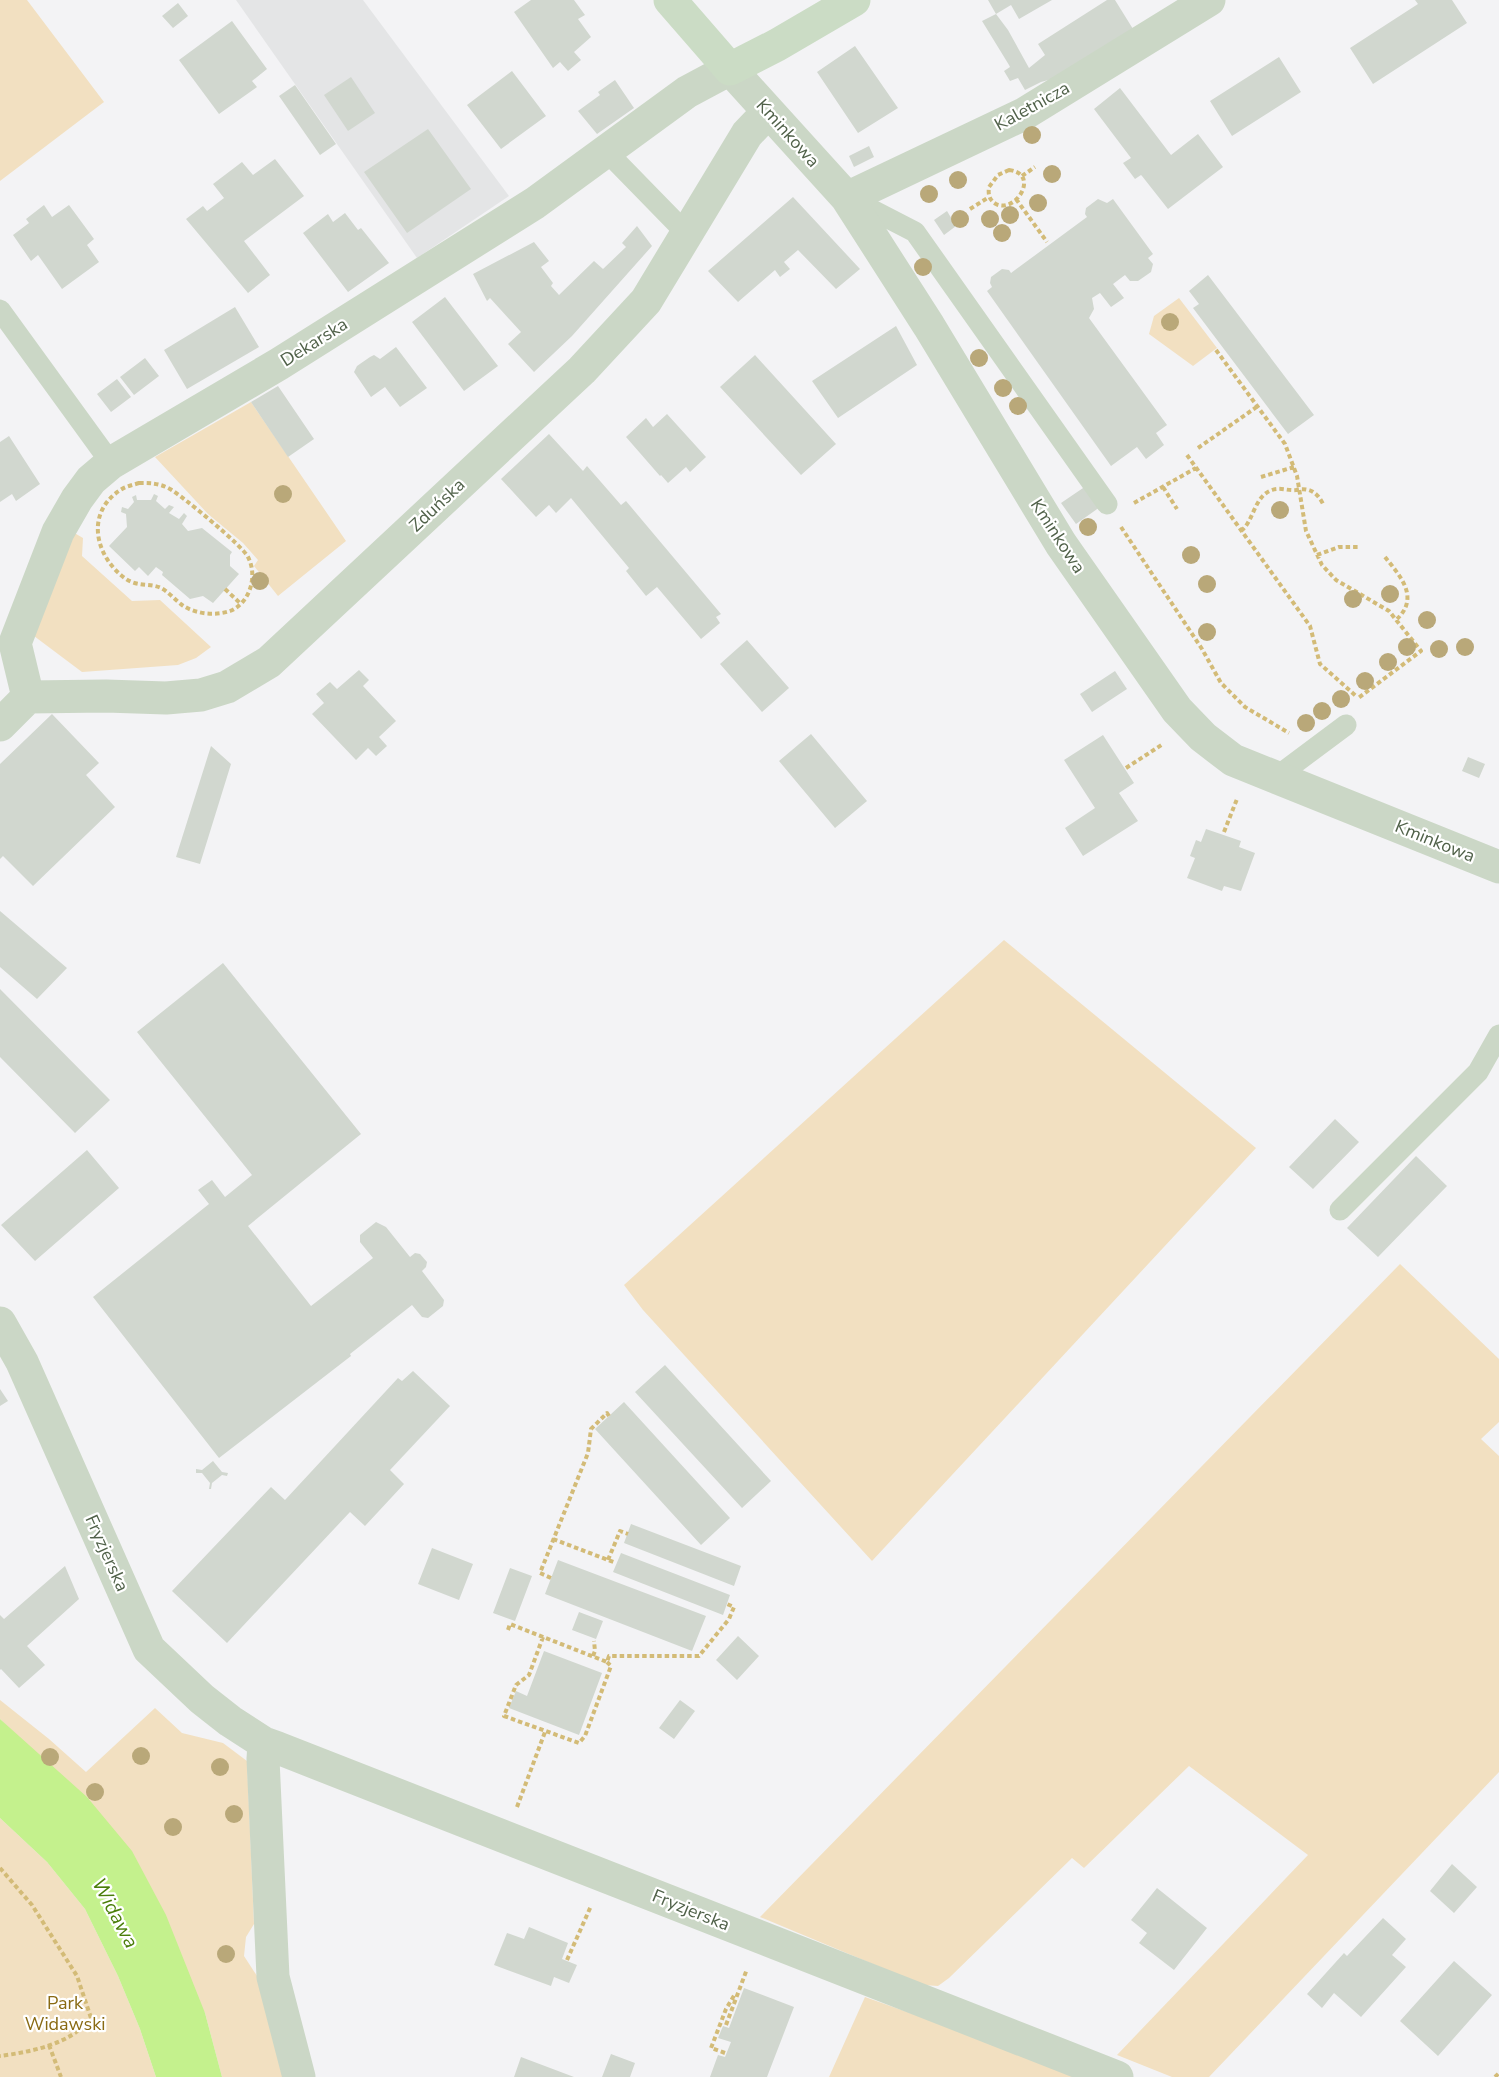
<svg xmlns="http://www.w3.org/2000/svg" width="1499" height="2077" font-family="'Nunito Sans',sans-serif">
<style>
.education{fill:#e4e5e6}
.green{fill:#f2e0c1}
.water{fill:#c4f18d}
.building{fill:#d1d7cf}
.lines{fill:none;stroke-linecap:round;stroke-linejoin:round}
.path{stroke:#d3bb77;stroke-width:4;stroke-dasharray:4.5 3;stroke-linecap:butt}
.lane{stroke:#cbd7c6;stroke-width:21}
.street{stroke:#cbd7c6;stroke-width:33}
.secondary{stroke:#cbdcc5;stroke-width:33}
.tree{fill:#b9a879}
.labels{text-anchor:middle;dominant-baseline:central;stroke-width:4.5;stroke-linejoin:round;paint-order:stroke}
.street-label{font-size:18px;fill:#506149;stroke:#fff}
.park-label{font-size:18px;fill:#896a13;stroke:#fff}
.water-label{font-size:20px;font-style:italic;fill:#4a7e0a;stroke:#fff}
</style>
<rect width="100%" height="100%" fill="#f3f3f5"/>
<path class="education" d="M236,0H363L509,196L417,258Z"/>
<path class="green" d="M0,0H27L104,102L0,181Z
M1179,298L1217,348L1193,366L1149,334L1154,316Z
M251,402L346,541L278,596L254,566L258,560L243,543L208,514L155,457Z
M71,531L83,538L82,556L132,601L160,600L211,647L196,658L178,665L82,672L30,633Z
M1004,940L1256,1148L872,1561L643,1310L624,1285Z
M1400,1264L1499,1359V1422L1481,1439L1499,1456V1772L1209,2077H1172L1117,2055L1308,1855L1189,1766L1084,1868L1072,1858L949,1978L938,1986L923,1985L760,1917Z
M0,1700L49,1739L86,1772L155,1708L182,1733L223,1743L247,1761L254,1924L246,1937L244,1956L259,1979L287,2077H222L205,2013L21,1739L0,1719Z
M0,1818L47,1862L85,1909L118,1976L140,2029L156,2077H0Z
M865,1997L1079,2073L1077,2077H829Z"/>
<path class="water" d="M0,1719L87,1797L132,1851L166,1915L205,2013L222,2077H156L140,2029L118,1976L85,1909L47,1862L0,1818Z"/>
<path class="building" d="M531,0H574L585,15L578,19L591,37L574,52L581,60L568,71L560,62L553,68L514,12Z
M988,0H1052L1019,19L1011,5L996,14L1008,30L1029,68L1045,55L1038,44L1107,0H1115L1133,29L1059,77L1041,82L1025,90L1018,78L1010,81L1004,71L1010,67L1009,65L982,21L996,14Z
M1415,0H1452L1467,23L1373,84L1350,48L1418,4Z
M178,3L188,16L173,28L162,16Z
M232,21L267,69L252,81L257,87L219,114L179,60Z
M855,46L898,108L858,133L817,72Z
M1279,57L1301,92L1232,136L1210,101Z
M512,71L546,116L501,149L467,105Z
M351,77L375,113L348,131L324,95Z
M615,80L634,108L597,134L578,111L600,95L598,92Z
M295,85L336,144L320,155L279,96Z
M1120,88L1171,155L1198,134L1223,167L1168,209L1142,176L1141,175L1135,179L1123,163L1131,158L1094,109Z
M428,129L471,189L407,233L364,172Z
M869,146L874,157L854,167L849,156Z
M275,159L304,196L244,241L270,275L248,293L186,219L203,206L207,211L224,198L213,184L242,162L253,175Z
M793,197L860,269L836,289L798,250L784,262L790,269L780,277L775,270L738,302L708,271Z
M1098,199L1107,203L1113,199L1153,254L1148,258L1153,264L1151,272L1138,281H1130L1125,275L1113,284L1124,298L1111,307L1100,293L1092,298L1094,309L1089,318L1167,425L1156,433L1164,445L1146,459L1137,447L1111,466L987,291L992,287L990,283L991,277L1002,269L1009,270L1011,273L1087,217L1085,214L1086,208Z
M44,205L52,217L69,205L94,239L87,245L99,262L62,289L38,255L31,261L13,235L29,223L26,219Z
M947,211L956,226L944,235L934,220Z
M345,213L358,230L361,228L389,263L348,292L303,233L328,214L333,222Z
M637,226L652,246L572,336L534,372L508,344L521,332L490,298L487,301L473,274L534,242L549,261L541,267L553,283L551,286L559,295L594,261L603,269L626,247L622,243Z
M1208,275L1314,415L1288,434L1193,308L1199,304L1189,291Z
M445,297L498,366L464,391L412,322Z
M235,307L259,347L187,389L164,350Z
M896,326L917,365L838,418L812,381Z
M396,347L427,388L400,407L385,387L371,397L354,372L357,366L370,357L374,355L380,359Z
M755,355L836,444L801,475L720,387Z
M145,358L159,376L134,395L120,377Z
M117,379L131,397L111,412L97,394Z
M278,386L314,439L288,457L251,402Z
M667,414L706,457L690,472L686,467L668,483L661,475L660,476L626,437L646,418L653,427Z
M549,434L583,471L587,466L621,505L626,501L721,614L716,617L720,623L701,639L657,587L646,596L626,571L629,568L571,498L556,513L549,505L536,517L501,479Z
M9,436L40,484L16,501L12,494L0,502V442Z
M1086,486L1100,507L1076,524L1061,503Z
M154,494L158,496L156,501L165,509L169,505L174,507L169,513L179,519L184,513L187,516L182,524L188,531L202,528L232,552L230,555V566L239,574L213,603L203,596L190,599L162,575L163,572L156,567L148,576L139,567L135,571L109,546L127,527L126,514L121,512L122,507L128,509L134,502L132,497L136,495L137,500H151Z
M747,640L789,688L762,712L720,664Z
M359,670L369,680L363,686L396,721L379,737L387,746L376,756L368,748L356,760L312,714L324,703L316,694L330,682L337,689Z
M1115,671L1127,689L1092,712L1080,694Z
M52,714L99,763L86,775L115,807L33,886L3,856L0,859V764Z
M811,734L867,801L835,828L779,761Z
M1103,735L1134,783L1119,793L1138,821L1083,856L1065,828L1095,808L1064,760Z
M211,746L231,764L200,864L176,857Z
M1468,757L1485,764L1479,778L1462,771Z
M1206,829L1241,841L1239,847L1255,853L1241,891L1224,886L1222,891L1187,878L1195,858L1190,856L1196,840L1201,842Z
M0,911L67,968L37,999L0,967Z
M223,963L361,1134L248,1226L311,1306L373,1258L360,1242V1235L376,1222L386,1227L410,1257L415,1253L420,1254L427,1262L426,1267L422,1271L444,1300L443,1306L428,1318L422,1317L412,1305L350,1354L351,1356L219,1458L93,1297L209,1204L198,1190L212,1180L225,1197L252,1175L137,1032Z
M0,989L110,1100L75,1133L0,1057Z
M1335,1119L1359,1142L1313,1189L1289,1167Z
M87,1150L119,1188L35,1261L1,1225Z
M1416,1156L1447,1186L1378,1257L1347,1228Z
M665,1365L771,1481L742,1508L635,1392Z
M413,1371L450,1406L390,1470L404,1484L365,1526L350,1512L227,1643L172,1591L271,1487L285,1500L398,1378L402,1381Z
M0,1389L8,1401L0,1406Z
M624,1402L730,1518L701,1545L595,1429Z
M213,1461L222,1472L228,1473L227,1476L222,1475L212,1483L211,1489H209L210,1483L202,1473H196V1469L202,1470Z
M631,1524L741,1566L734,1586L624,1543Z
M432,1548L473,1564L459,1600L418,1584Z
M621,1553L730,1595L723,1615L613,1572Z
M558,1560L706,1616L692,1651L545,1594Z
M65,1566L79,1599L27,1646L45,1665L19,1688L1,1669L0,1670V1615L4,1619Z
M510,1568L532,1576L515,1621L493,1613Z
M579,1612L603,1621L596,1639L572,1630Z
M738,1636L759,1656L737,1680L716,1660Z
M544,1651L602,1673L579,1735L509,1708L516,1691L527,1696Z
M680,1700L695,1711L674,1739L659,1728Z
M1452,1864L1477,1887L1454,1913L1430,1891Z
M1157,1888L1207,1928L1174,1970L1139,1943L1147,1933L1131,1920Z
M1383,1918L1406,1939L1392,1955L1406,1967L1361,2017L1334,1993L1322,2008L1307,1994L1344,1953L1347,1956Z
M529,1927L568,1943L562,1959L577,1965L569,1983L554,1977L551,1986L494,1965L507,1933L524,1939Z
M1454,1961L1492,1995L1438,2056L1400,2021Z
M744,1988L794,2007L767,2077H710L718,2055L725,2057L731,2042L718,2038L723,2026L729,2028Z
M611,2054L635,2063L630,2077H602Z
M521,2057L574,2077H514Z"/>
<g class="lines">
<path class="path" d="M1009,170C1041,174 1015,214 996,204C989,200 988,194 989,187L998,175Z
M1022,176L1035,167
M1016,199L1047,242
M970,209L989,197
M1216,350L1285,444L1297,476L1306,531L1322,565L1336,580L1389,611L1421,651L1357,699
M1198,448L1258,406
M1187,455L1310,626L1320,664L1357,697
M1261,477L1294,467
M139,483C150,483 159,483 170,489C181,495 243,546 248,557C258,576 250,603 230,611C215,616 195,614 182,605C175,600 169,592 161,588C151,583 138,587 126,579C95,557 84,512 122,489C127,486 133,485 139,483Z
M1163,487L1177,509
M1134,503L1196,468
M1121,527L1202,649L1221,683L1245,707L1289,733
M1241,531C1254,521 1254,496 1272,490C1280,487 1288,491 1296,490C1309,487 1317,492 1323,504
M1317,555L1339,547H1360
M1385,557C1400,576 1420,597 1397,619
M225,589L241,604
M1126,768L1163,744
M1224,832L1237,799
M553,1539L616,1563
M608,1560L620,1531L628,1534
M551,1578L540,1573L588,1453L591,1429L607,1413L609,1416
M508,1630L510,1624L607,1662L609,1656H699L729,1619L734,1607L727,1604
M543,1637L529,1675L516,1685L504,1716L579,1743L585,1736L611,1666L607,1662
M593,1656L595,1651L594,1641
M517,1807L545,1732
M0,1868L32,1905L77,1976L91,2018C72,2044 30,2052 0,2056
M567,1960L591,1906
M726,2025L747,1969
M49,2045L61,2077
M725,2053L711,2048L726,2009L735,1994
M1495,2077L1499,2073"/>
<path class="lane" d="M606,151L687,234
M851,199L915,232L1107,504
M0,310L111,463
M1275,778L1346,725
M1340,1210L1478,1072L1499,1035"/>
<path class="street" d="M847,198L1024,114L1209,0
M28,697L15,643L58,532L77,499L91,480L111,463L279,364L535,203L687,92L730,69L847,198L929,326L1061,544L1177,710L1203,737L1233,760L1499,867
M0,725L28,697L106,696L166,698L201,695L227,687L269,662L582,370L646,301L747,134L768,112
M0,1323L22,1362L149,1649L202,1699L230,1721L264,1743L278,1748L1117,2077
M264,1743L263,1759L273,1977L299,2077"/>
<path class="secondary" d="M670,0L730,69L777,45L854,0"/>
</g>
<g class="tree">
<circle cx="1032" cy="135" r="9"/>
<circle cx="1052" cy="174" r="9"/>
<circle cx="958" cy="180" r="9"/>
<circle cx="929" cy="194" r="9"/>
<circle cx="1038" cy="203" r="9"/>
<circle cx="1010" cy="215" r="9"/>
<circle cx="960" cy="219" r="9"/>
<circle cx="990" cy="219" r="9"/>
<circle cx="1002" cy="233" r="9"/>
<circle cx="923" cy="267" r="9"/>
<circle cx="1170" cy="322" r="9"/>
<circle cx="979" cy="358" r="9"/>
<circle cx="1003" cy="388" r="9"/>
<circle cx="1018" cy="406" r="9"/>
<circle cx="283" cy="494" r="9"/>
<circle cx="1280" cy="510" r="9"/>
<circle cx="1088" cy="527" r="9"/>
<circle cx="1191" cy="555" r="9"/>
<circle cx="260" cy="581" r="9"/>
<circle cx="1207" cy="584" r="9"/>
<circle cx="1390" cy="594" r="9"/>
<circle cx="1353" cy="599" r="9"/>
<circle cx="1427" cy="620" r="9"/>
<circle cx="1207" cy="632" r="9"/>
<circle cx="1407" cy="647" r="9"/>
<circle cx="1465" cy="647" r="9"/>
<circle cx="1439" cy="649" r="9"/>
<circle cx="1388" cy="662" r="9"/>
<circle cx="1365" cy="681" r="9"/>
<circle cx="1341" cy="699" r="9"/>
<circle cx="1322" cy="711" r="9"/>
<circle cx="1306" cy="723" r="9"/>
<circle cx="141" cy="1756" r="9"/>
<circle cx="50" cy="1757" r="9"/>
<circle cx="220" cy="1767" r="9"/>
<circle cx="95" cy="1792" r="9"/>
<circle cx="234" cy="1814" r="9"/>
<circle cx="173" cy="1827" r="9"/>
<circle cx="226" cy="1954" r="9"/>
</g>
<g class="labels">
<g class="street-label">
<text transform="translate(1032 106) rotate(-29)">Kaletnicza</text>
<text transform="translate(788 133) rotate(48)">Kminkowa</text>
<text transform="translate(314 342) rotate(-32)">Dekarska</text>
<text transform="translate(437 505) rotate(-43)">Zduńska</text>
<text transform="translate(1058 536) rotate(57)">Kminkowa</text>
<text transform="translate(1435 841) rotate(22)">Kminkowa</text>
<text transform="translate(107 1553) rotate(66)">Fryzjerska</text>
<text transform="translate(691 1910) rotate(22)">Fryzjerska</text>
</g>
<g class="park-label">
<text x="65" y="2003">Park<tspan x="65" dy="21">Widawski</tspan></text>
</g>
<g class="water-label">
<text transform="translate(115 1913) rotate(62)">Widawa</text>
</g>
</g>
</svg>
